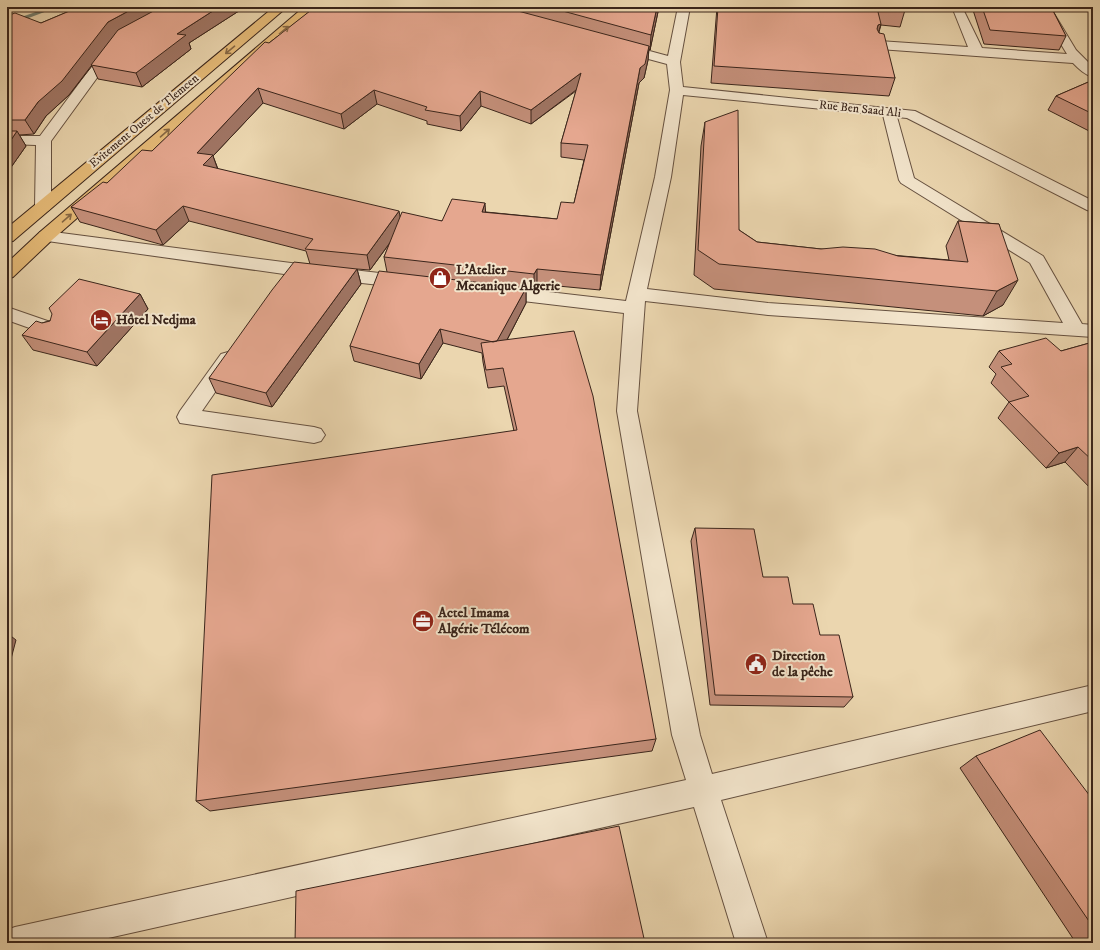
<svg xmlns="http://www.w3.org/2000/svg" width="1100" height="950" font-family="'IM FELL DW Pica',serif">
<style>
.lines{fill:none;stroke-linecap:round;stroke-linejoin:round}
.stream{fill:#737e6e;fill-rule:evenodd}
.minor-casing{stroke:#665140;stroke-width:2}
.highway-casing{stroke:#3a251b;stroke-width:2}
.minor{fill:#f2e4cb;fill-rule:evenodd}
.highway{fill:#e6bb78;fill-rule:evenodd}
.wall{fill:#c5907b;stroke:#3a251b;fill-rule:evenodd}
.shaded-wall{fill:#a07564;stroke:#3a251b}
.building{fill:#e5a78f;stroke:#3a251b}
.oneway{stroke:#876845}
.labels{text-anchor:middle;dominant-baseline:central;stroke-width:4;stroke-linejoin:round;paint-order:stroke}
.far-street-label{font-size:12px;fill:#3a251b;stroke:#f2e4cb}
.poi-label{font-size:14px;font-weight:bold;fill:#3a251b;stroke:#f2e4cb;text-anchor:start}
</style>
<rect width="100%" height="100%" fill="#ebd6af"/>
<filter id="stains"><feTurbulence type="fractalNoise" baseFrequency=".005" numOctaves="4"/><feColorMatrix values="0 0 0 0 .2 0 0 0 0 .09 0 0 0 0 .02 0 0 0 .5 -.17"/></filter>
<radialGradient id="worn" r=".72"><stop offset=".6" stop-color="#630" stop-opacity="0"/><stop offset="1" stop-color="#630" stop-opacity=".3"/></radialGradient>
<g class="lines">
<path class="stream" d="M50,7H58L7,26V22Z"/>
<g class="minor-casing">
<path id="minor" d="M678,7H690L680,62L683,87L915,111L1093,201V212L1087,210L907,118L897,117L914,178L1043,256L1082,324L1093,325V337L768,315L645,301L637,411L700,735L712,774L1093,685V711L721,800L768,943H736L694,807L86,943H7V930L15,927L686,780L672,735L617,411L624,313L497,298L491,296L488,292L491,288L497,286L626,301L655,177L670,90L667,64L615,50L614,47L615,44L620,43L668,56ZM683,95L883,115L899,180L901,183L1030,263L1063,323L768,303L647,289L671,177Z
M952,7H962L982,48L1067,54L1038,7H1050L1076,50L1093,67V77C1085,75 1079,69 1073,63L879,49L874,48L873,45L874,42L879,41L968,47Z
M112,45L117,46L118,49L51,141V207L49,210L43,212L37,210L35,207L36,145L7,144V136H40L107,46Z
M46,231L291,263L406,276L412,278L415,282L412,286L406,288L291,275L40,240L38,236L40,232Z
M7,307L59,325L61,330L59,335L52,336L7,320Z
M228,352L235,354L238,359L202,411L314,427L321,429L325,435L321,441L314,443L180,423L177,417L180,411L221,354Z"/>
</g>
<g class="highway-casing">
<path id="highway" d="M274,7H287L13,241L7,242V228Z
M304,7H317L52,240L13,277L7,279V263L40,232Z"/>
</g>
<use href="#minor" class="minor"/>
<use href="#highway" class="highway"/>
</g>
<path class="wall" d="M79,7H245L189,43L191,49L142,87L98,79L92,66L69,95L46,116L34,134L19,135L26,146L7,173V16L41,23Z
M311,7H659L650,50L649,49L648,60L644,78L639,83L600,290L537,284L534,289L526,288V303L507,340L656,739L652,751L210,811L196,801L514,431L504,386L488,388L483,362L482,353L443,343L421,379L354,361L350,346L387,272L384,257L390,243L370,270L357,269L361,284L272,407L216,393L209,378L310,264L306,251L189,221L163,245L80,222L71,207L107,183L152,151L269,43L312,10ZM576,91L561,143V157L584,160L574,203L557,219L486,212L442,221L400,216L218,169L213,156L263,103L344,129L377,104L427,121V124L461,131L481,106L531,124Z
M717,7H905V10L900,27L881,25L879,32L895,78L889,96L711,83Z
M972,7H1051L1066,36L1059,50L984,44Z
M1093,80V133L1048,110L1056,96Z
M705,122L739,230L757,242L821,249L949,260L946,246L958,221L999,224L1003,305L983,316L714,289L694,275L701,146Z
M140,294L148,309L97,366L33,350L22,335L42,323Z
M1093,342V491L1065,462L1046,468L998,418L1009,402L991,383L996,374L989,367L999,351H1061Z
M695,528L763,577L793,604L820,635L853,697L844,707L710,705L691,541Z
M976,756L1093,800V943H1076L960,768Z"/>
<path class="shaded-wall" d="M136,7H167L114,36L69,95L46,116L34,134L25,120L38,102L108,22Z
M219,7H245L189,43L191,49L142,87L136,73L177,34Z
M657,7H659L650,50L651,35Z
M881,24L876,40L873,42L878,25Z
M649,46L648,60L644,78L639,83L600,290L601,275L640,68Z
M581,73L580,87L531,124V110Z
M258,88L263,103L213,156L218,170L202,168L197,153Z
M374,90L377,104L344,129L341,114Z
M480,91L481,106L461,131L460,116Z
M17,131L26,146L7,173V146Z
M485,203L486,218L482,212Z
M183,206L189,221L163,245L156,230Z
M399,211L402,226L370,270L367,255Z
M357,269L361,284L272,407L266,393Z
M537,269V284L534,289V274Z
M1018,280L1003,305L983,316L997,291Z
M526,288V303L498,357L496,342Z
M140,294L148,309L97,366L87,352Z
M440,329L443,343L421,379L419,364Z
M1078,447L1065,462L1046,468L1059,453Z
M7,633L16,640L7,674Z"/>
<path class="building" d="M79,7H136L108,22L62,81L38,102L25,120H7V16L15,13L41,23Z
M161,7H219L177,34L186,35L136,73L91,65L118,30Z
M315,7H503L649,46L645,64L640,68L601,275L537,269L534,274L384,257L402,212L442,221L452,199L485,203L482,212L557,219L561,202L574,203L588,145L561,143L581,73L531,110L480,91L460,116L425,110L427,107L374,90L341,114L258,88L197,153L213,155L203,165L399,211L367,255L305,249L313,239L183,206L156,230L71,207L103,182L107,183L142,150L152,151L265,42L269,43Z
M548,7H657L651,35Z
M718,7H905V10L877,8L881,24L878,25L877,29L879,33L884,34L895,78L714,66Z
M982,7H1051L1066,36L990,30Z
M1093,80V114L1056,96Z
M738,110L739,230L757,242L821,249L843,247L875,249L898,256L968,262L958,221L999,224L1018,280L997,291L719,264L698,250L705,122Z
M7,131H17L7,146Z
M294,262L357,269L266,393L209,378L272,290Z
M379,271L526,288L497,341L493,342L440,329L419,364L350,346Z
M79,279L140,294L87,352L22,335L36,321L42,323L50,321L52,314L49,308Z
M574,331L593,396L656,739L196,801L212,475L517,430L503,368L486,370L481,343Z
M1046,338L1061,351L1093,342V461L1078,447L1059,453L1009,402L1029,396L1001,367L1012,364L999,351Z
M695,528L754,529L763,577H788L793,604H813L820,635H839L853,697L715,695Z
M1040,730L1093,800V927L976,756Z
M619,826L645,943H295L296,891Z"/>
<defs><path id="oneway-shaft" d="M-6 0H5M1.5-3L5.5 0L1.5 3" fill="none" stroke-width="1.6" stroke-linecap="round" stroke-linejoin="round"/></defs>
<g class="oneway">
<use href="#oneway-shaft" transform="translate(284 30) rotate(-40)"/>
<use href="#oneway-shaft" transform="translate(230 50) rotate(140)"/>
<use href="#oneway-shaft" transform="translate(165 133) rotate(-41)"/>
<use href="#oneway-shaft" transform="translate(67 218) rotate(-41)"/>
</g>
<defs>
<g id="shop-disc" transform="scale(1.15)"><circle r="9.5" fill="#8f2418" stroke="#f2e4cb"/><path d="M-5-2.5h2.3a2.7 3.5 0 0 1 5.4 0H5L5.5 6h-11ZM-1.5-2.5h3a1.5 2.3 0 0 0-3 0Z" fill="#fff"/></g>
<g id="hotel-disc" transform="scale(1.15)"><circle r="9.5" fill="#8f2418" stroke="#f2e4cb"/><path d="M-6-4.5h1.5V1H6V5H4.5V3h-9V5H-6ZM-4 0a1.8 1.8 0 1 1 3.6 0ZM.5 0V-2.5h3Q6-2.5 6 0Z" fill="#fff"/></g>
<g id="office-disc" transform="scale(1.15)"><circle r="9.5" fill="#8f2418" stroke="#f2e4cb"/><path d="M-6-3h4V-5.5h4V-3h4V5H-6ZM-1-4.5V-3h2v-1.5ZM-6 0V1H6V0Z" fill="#fff"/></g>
<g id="civic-disc" transform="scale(1.15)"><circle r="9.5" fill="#8f2418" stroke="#f2e4cb"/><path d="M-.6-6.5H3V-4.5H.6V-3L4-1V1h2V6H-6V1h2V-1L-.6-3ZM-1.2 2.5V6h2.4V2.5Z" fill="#fff"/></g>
</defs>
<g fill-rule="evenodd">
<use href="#shop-disc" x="440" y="278"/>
<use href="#hotel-disc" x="101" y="320"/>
<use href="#office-disc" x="423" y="621"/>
<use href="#civic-disc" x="756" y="664"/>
</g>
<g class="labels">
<g class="far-street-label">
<text transform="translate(860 109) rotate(6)">Rue Ben Saad Ali</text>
<text transform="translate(144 121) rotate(-40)">Evitement Ouest de Tlemcen</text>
</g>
<g class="poi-label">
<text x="456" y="270">L'Atelier<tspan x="456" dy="16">Mecanique Algerie</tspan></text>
<text x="116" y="320">Hôtel Nedjma</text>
<text x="438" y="613">Actel Imama<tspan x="438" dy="16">Algérie Télécom</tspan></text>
<text x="772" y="656">Direction<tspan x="772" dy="16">de la pêche</tspan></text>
</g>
</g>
<rect width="1100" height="950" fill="none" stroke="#ebd6af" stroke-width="24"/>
<rect x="8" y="8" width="1084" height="934" fill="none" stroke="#3a251b" stroke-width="2"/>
<rect x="12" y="12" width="1076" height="926" fill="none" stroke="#3a251b"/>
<rect width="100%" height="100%" filter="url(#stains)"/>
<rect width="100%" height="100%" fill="url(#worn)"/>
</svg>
